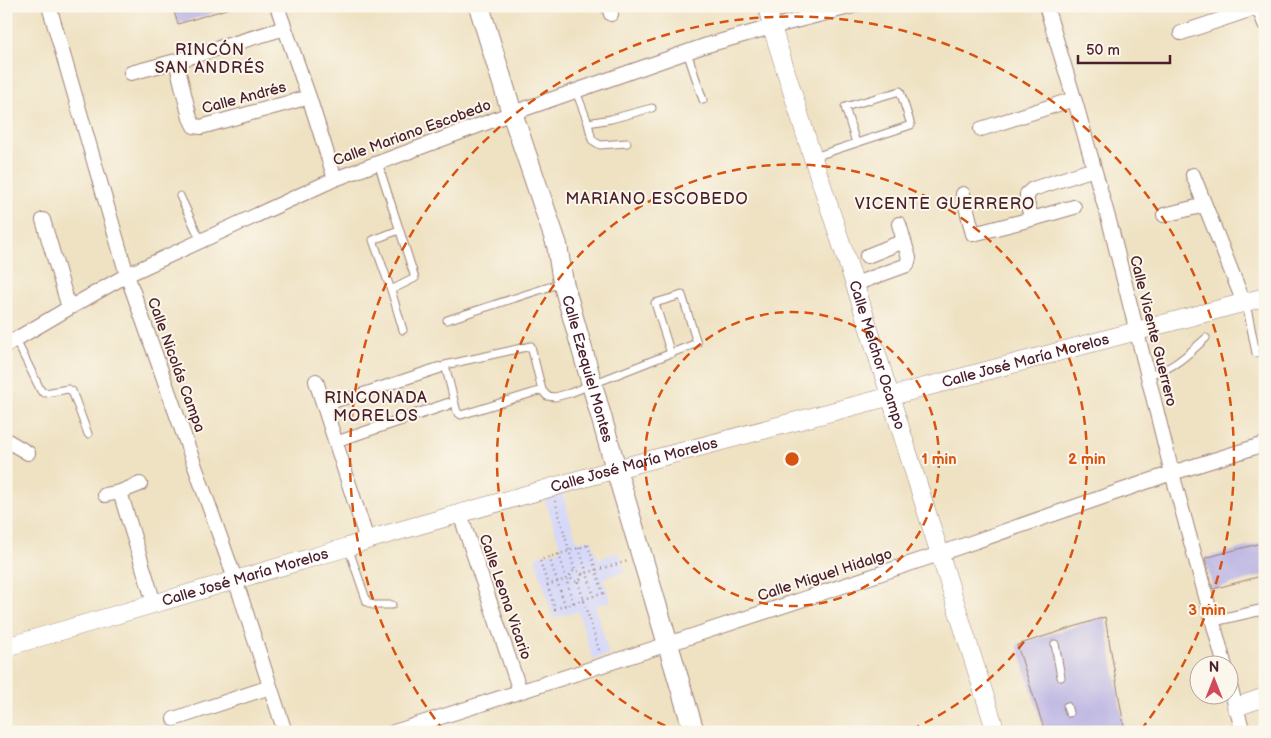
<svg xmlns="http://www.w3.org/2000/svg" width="1271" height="738" font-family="'Balsamiq Sans',sans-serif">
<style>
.built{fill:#d5d8f9}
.building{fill:#bcb5e3}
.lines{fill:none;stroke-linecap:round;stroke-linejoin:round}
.service-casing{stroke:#9c8077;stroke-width:9}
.pedestrian-casing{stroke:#9c8077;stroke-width:12}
.minor-casing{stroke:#9c8077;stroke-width:16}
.tertiary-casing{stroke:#9c8077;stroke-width:19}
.secondary-casing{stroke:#9c8077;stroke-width:22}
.path{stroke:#9c8077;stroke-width:2.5;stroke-dasharray:1 4;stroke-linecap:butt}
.service{stroke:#fff;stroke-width:7}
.pedestrian{stroke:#fff;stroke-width:10}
.minor{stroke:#fff;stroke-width:14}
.tertiary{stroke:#fff;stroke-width:18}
.secondary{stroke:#fff;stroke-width:20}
.ring{fill:none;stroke:#d8530f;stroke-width:2.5;stroke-dasharray:9 6}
.labels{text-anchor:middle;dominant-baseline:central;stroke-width:4;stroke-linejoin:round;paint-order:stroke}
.street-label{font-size:15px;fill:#4a1f2b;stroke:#fbf7ec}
.neighbourhood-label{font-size:16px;letter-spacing:1px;fill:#4a1f2b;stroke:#fbf7ec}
.centre{fill:#d8530f;stroke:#fbf7ec;stroke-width:2.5}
.ring-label{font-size:15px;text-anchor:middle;font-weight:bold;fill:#d8530f;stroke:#fbf7ec;stroke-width:4;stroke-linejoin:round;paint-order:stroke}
</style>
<rect width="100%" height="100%" fill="#fbf7ec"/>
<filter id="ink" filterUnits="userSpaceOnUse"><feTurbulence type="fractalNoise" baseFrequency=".02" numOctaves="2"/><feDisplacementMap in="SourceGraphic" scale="10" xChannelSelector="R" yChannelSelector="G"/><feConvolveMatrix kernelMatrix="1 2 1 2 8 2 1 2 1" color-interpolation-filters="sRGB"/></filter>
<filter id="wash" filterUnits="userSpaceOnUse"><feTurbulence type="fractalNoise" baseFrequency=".0096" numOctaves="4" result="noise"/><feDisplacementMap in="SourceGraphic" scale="20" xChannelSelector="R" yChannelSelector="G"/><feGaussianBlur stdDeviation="1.12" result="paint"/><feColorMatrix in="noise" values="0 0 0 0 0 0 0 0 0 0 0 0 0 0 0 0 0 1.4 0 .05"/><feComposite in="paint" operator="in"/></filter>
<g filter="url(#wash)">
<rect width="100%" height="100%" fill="#efe2c3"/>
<path class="built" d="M562,493L577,542L591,539L598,559L619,552L625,571L603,578L611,601L595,606L609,654L593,660L578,611L553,618L535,557L561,549L544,497Z"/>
<g id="blocks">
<path class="building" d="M172,6H233V7L178,24Z
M1265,542V575L1213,589L1205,558Z
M1105,617L1125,732H1045L1017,645Z"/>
</g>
</g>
<g filter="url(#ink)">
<use href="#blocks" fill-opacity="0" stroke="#9c8077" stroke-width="1"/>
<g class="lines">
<g class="service-casing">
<path id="service" d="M687,52L703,100
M576,91L588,123L611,119L652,108
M588,123L592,140L600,145L627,143
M814,157L911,125L900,91L845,107L856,143
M378,163L415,278L391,290L373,240L399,230
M180,196L201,241
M391,290L403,330
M1244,303L1248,313L1256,353
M447,320L561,283
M16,340L41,391L45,393L68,389L72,391L88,434
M1148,374C1171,372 1189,353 1206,338
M542,390L461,415L457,412L445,365L531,346L542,390L547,396L555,397L570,393L697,343L682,295L655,303L671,354
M348,547L367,602L373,605H392
M1055,644L1061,677
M1067,706L1069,713"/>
</g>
<g class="pedestrian-casing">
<path id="pedestrian" d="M324,406L439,368
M335,442L448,404
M1213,621L1265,609"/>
</g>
<g class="minor-casing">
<path id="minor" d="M49,6L127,275L235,579L285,732
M277,6L309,97L335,179
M609,6L611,14
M1046,6L1077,108L1111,228L1172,473L1225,666
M1258,6L1265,24
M1181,33L1258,7
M176,61L190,118L194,126L201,127L309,97
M131,73L176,61L285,28
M981,129L1074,99
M1193,175L1244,303
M963,194L973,234L1032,219
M1074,207L1032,219L1027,203V194L1033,189L1094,169
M1164,215L1205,205
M43,220L69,308
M867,256L904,241
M855,284L907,265L909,258L899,224
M6,345L69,308L127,275L335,179L507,115L704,46L772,27L853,6
M316,381L367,540
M6,440L28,453
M120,492L154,603
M105,495L120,492L140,484
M460,514L520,691
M1228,679L1243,732
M174,719L270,687
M394,732L668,644L939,554L1172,473L1265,444"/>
</g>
<g class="tertiary-casing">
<g id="tertiary">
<path id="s1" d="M767,6L772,27L811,152L857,291L996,732"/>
<path id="s2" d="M6,647L348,547L367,540L616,469L1265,297"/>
<path d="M1236,707L1265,697"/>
</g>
</g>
<g class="secondary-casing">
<g id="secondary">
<path id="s3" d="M479,6L512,113L557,245L563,282L616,469L694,732"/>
</g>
</g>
<path class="path" d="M555,501L575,571
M588,545L603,593L555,609L540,560Z
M579,548L594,596
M559,554L573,603
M549,557L565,605
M570.5 576a5.5 5.5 0 1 1 11 0a5.5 5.5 0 1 1-11 0Z
M582,574L628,561
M578,582L600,653
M547,585L571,578"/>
<use href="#service" class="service"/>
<use href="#pedestrian" class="pedestrian"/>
<use href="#minor" class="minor"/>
<use href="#tertiary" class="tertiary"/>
<use href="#secondary" class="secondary"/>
</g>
</g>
<g class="ring">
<circle cx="792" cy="459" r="147"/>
<path d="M679 732A295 295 0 1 1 905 732"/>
<path d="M444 731A442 442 0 1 1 1140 731"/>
</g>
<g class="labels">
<g class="street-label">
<text transform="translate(244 98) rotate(-15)">Calle Andrés</text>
<text transform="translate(412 133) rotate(-20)">Calle Mariano Escobedo</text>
<text transform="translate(1153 331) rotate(76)">Calle Vicente Guerrero</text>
<text stroke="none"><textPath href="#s1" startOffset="366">Calle Melchor Ocampo</textPath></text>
<text stroke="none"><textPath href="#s2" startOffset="1059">Calle José María Morelos</textPath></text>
<text transform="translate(176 365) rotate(70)">Calle Nicolás Campa</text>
<text stroke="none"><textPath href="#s3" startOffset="379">Calle Ezequiel Montes</textPath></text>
<text stroke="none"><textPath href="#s2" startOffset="654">Calle José María Morelos</textPath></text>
<text transform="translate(825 575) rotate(-18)">Calle Miguel Hidalgo</text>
<text stroke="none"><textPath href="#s2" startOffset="249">Calle José María Morelos</textPath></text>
<text transform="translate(505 597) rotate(71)">Calle Leona Vicario</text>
</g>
<g class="neighbourhood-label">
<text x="210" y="50">RINCÓN<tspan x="210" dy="18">SAN ANDRÉS</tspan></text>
<text x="657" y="199">MARIANO ESCOBEDO</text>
<text x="945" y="204">VICENTE GUERRERO</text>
<text x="376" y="398">RINCONADA<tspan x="376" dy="18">MORELOS</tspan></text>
</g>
</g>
<circle cx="792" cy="459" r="8" class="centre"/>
<g class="ring-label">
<text x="939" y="464">1 min</text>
<text x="1087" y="464">2 min</text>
<text x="1207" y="615">3 min</text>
</g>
<rect width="1271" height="738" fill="none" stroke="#fbf7ec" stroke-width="25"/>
<g transform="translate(1214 680)"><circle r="24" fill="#fbf7ec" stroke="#b4a19f"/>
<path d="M0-4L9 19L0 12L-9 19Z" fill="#d1495b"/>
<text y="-8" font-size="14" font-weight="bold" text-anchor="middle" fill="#4a1f2b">N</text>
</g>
<path d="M1078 55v8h92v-8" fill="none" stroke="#4a1f2b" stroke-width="2.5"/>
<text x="1086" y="55" font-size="15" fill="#4a1f2b" stroke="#fbf7ec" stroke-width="4" paint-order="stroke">50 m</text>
</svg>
